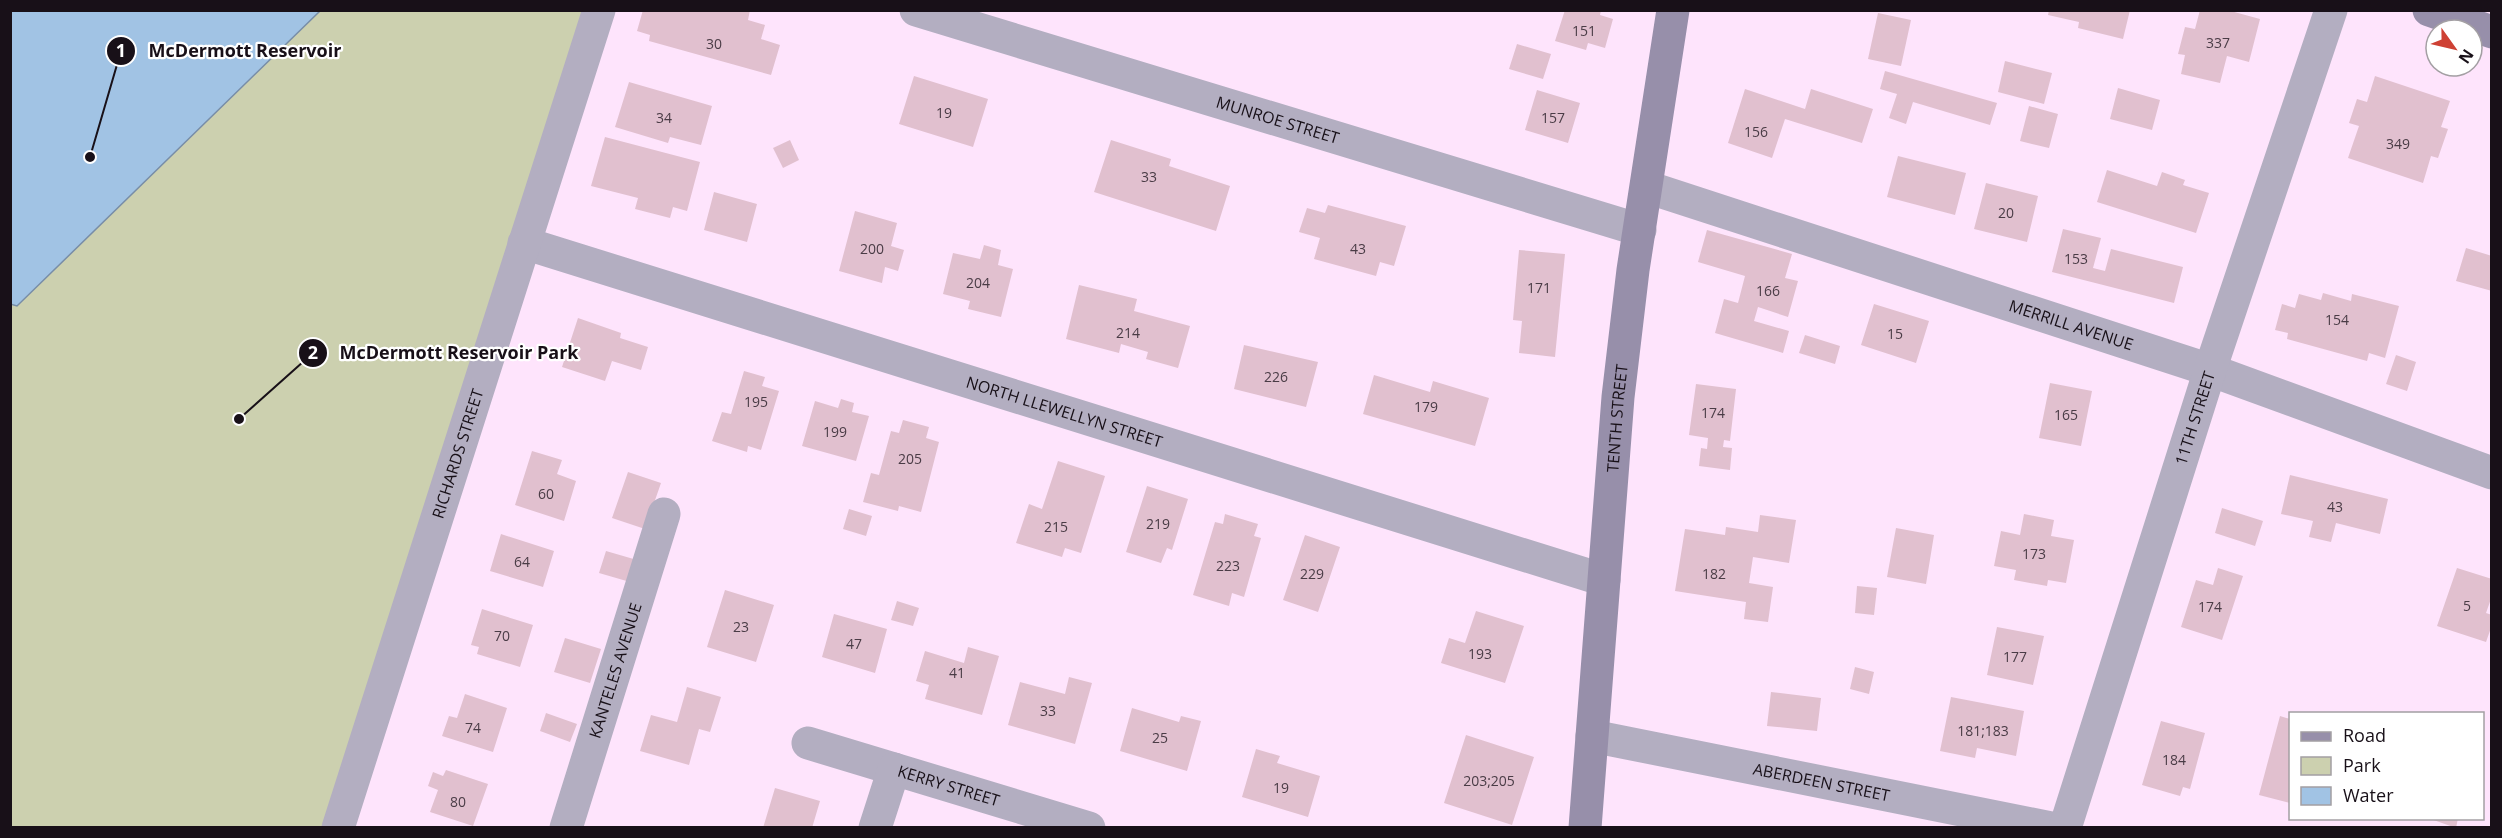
<svg xmlns="http://www.w3.org/2000/svg" width="2502" height="838" font-family="'Open Sans',sans-serif">
<style>
.green{fill:#ccd0af}
.water{fill:#a1c3e4;stroke:#788da7;stroke-width:1.5}
.building{fill:#e1c0cf}
.lines{fill:none;stroke-linecap:round;stroke-linejoin:round}
.street{stroke:#b3aec1;stroke-width:33}
.secondary{stroke:#978faa;stroke-width:33}
.labels{text-anchor:middle;dominant-baseline:central;stroke-width:4.5;stroke-linejoin:round;paint-order:stroke}
.number-label{font-size:14px;fill:#4a3c46}
.street-label{font-size:16px;fill:#181018;stroke:#fff}
.leader{fill:none;stroke:#181018;stroke-width:2}
.callout-dot{fill:#181018;stroke:#fff;stroke-width:2}
.mark-label{font-size:18px;text-anchor:middle;font-weight:bold;fill:#fff}
.callout-label{font-size:18px;text-anchor:middle;font-weight:bold;fill:#181018;stroke:#fff;stroke-width:4.5;stroke-linejoin:round;paint-order:stroke}
</style>
<rect width="100%" height="100%" fill="#fee4fc"/>
<path class="green" d="M10,11H599L338,827H11Z"/>
<path class="water" d="M10,11L11,10L320,11L17,306L10,304Z"/>
<path class="building" d="M643,10H750L748,20L765,25L761,39L780,45L771,75L649,41L650,35L637,31Z
M1565,10H1601L1600,15L1613,19L1605,48L1588,43L1586,50L1555,41Z
M2049,10H2130L2123,39L2078,28L2079,22L2048,15Z
M2200,10H2227L2260,19L2249,62L2227,56L2220,83L2181,74L2185,55L2178,54L2185,27L2195,29Z
M1878,13L1911,20L1901,66L1868,59Z
M1517,44L1551,54L1543,79L1509,69Z
M2005,61L2052,73L2044,104L1998,92Z
M1885,71L1997,103L1990,125L1913,102L1906,124L1889,118L1897,94L1880,89Z
M914,76L988,99L973,147L899,124Z
M2375,76L2450,101L2441,127L2448,129L2438,158L2431,156L2423,183L2348,158L2359,126L2349,123L2357,99L2367,102Z
M629,82L712,106L701,145L670,137L668,143L615,127Z
M2118,88L2160,100L2152,130L2110,119Z
M1745,89L1805,109L1811,89L1873,109L1862,143L1785,119L1772,158L1728,143Z
M1537,90L1580,103L1568,143L1525,130Z
M2029,106L2058,114L2049,148L2020,141Z
M605,137L700,162L687,211L673,207L670,218L635,209L638,198L591,186Z
M790,140L799,160L783,168L773,148Z
M1111,140L1171,159L1169,166L1230,186L1216,231L1094,192Z
M1898,156L1966,173L1955,215L1887,197Z
M2107,170L2157,186L2162,172L2185,180L2183,185L2209,193L2196,233L2097,202Z
M1986,183L2038,196L2027,242L1974,229Z
M714,192L757,204L747,242L704,230Z
M1328,205L1406,226L1394,266L1380,262L1376,276L1314,259L1320,238L1299,232L1307,208L1325,213Z
M855,211L897,223L891,246L904,250L898,271L885,267L882,283L839,271Z
M2063,229L2101,238L2093,268L2105,271L2111,249L2183,267L2174,303L2052,272Z
M1707,230L1792,254L1785,278L1798,281L1788,317L1758,307L1754,321L1789,331L1783,353L1715,333L1724,299L1738,303L1745,276L1698,262Z
M984,245L1001,250L998,265L1013,269L1001,317L968,309L970,301L943,294L953,253L980,259Z
M2466,248L2492,256V291L2456,281Z
M1519,250L1565,254L1555,357L1519,353L1522,321L1513,320Z
M1079,285L1137,299L1134,311L1190,326L1178,368L1146,359L1148,352L1121,344L1119,353L1066,339Z
M2323,293L2351,301L2352,294L2399,306L2385,358L2369,353L2367,361L2287,339L2288,333L2275,330L2282,304L2295,308L2299,294L2321,300Z
M1874,304L1929,321L1916,363L1861,345Z
M578,318L621,333L620,338L648,347L641,370L612,361L605,381L562,367Z
M1805,335L1840,346L1835,364L1799,353Z
M1244,345L1318,362L1306,407L1234,389Z
M2396,355L2416,362L2407,391L2386,384Z
M744,371L765,377L762,386L779,391L761,450L748,446L747,452L712,441L722,412L731,414Z
M1374,375L1430,392L1433,381L1489,398L1475,446L1363,414Z
M2050,383L2092,391L2081,446L2039,438Z
M1696,384L1736,389L1730,441L1724,440L1723,447L1732,448L1730,470L1699,466L1701,448L1707,449L1708,438L1689,435Z
M841,399L854,403L852,412L869,416L856,461L802,446L815,401L838,408Z
M903,420L929,427L926,438L939,442L921,512L899,506L898,511L863,502L871,473L879,475L891,431L899,433Z
M532,451L562,460L557,474L576,481L564,521L515,505Z
M1058,461L1105,476L1081,553L1065,548L1062,557L1016,543L1029,504L1042,509Z
M628,472L661,483L645,529L612,518Z
M2290,475L2388,499L2380,534L2336,523L2331,542L2309,537L2313,521L2281,514Z
M1147,486L1188,499L1172,550L1167,548L1161,563L1126,552Z
M2222,508L2263,521L2255,546L2215,533Z
M849,509L872,516L866,536L843,529Z
M1225,514L1258,524L1254,536L1261,538L1244,597L1232,593L1229,606L1193,595L1215,522L1223,524Z
M2024,514L2054,520L2051,536L2074,540L2066,583L2048,580L2047,586L2014,580L2016,570L1994,566L2001,531L2020,535Z
M1760,515L1796,520L1789,563L1753,557L1749,583L1773,587L1768,622L1744,619L1746,602L1675,591L1685,529L1725,535L1726,527L1758,532Z
M1896,528L1934,535L1926,584L1887,577Z
M501,534L554,551L543,587L490,571Z
M1305,535L1340,547L1318,612L1283,600Z
M606,551L637,560L630,582L599,573Z
M2218,568L2243,576L2222,640L2181,627L2196,580L2213,585Z
M2457,568L2492,579V596L2486,613L2492,615V625L2486,642L2437,626Z
M1857,586L1877,588L1874,615L1855,613Z
M725,590L774,605L756,662L707,647Z
M897,601L919,608L913,626L891,620Z
M482,609L533,625L520,667L477,654L479,647L471,645Z
M1476,611L1524,626L1505,683L1441,663L1449,638L1465,643Z
M834,614L887,629L875,673L822,657Z
M1997,627L2044,636L2033,685L1987,675Z
M565,638L601,649L590,683L554,672Z
M968,647L999,656L982,715L925,699L929,685L916,681L925,651L964,663Z
M1855,667L1874,672L1869,694L1850,689Z
M1069,677L1092,683L1075,744L1008,725L1020,682L1065,694Z
M687,687L721,697L710,732L699,729L689,765L640,751L651,715L677,722Z
M1771,692L1821,698L1817,731L1767,726Z
M465,694L507,708L493,752L442,736L449,716L457,718Z
M1951,697L2024,711L2016,756L1977,748L1975,758L1940,751Z
M1132,708L1179,722L1181,716L1201,721L1187,771L1120,751Z
M546,713L577,724L570,742L540,731Z
M2280,716L2290,719V803L2259,795Z
M2161,721L2205,733L2190,789L2183,787L2180,796L2142,785Z
M1466,735L1534,757L1512,825L1444,803Z
M1256,749L1280,756L1277,763L1320,776L1308,817L1242,797Z
M446,770L488,784L473,826L430,812L438,790L428,786L433,772L443,776Z
M775,788L820,801L812,828H763Z
M2428,818H2458L2456,828Z"/>
<g class="lines">
<g class="street">
<path id="s1" d="M916,10L1640,230"/>
<path id="s2" d="M1647,187L2210,370L2492,473"/>
<path id="s3" d="M524,243L1604,580"/>
<path id="s4" d="M1592,736L2051,828"/>
<path id="s5" d="M808,743L1089,828"/>
<path id="s6" d="M338,828L599,10"/>
<path id="s7" d="M566,828L664,514"/>
<path d="M875,828L894,769"/>
<path id="s8" d="M2065,828L2210,370L2331,10"/>
</g>
<g class="secondary">
<path d="M2429,10L2492,32"/>
<path id="s9" d="M1585,828L1618,397L1633,270L1673,10"/>
</g>
</g>
<g class="labels">
<g class="number-label">
<text x="1584" y="30">151</text>
<text x="2218" y="42">337</text>
<text x="714" y="43">30</text>
<text x="944" y="112">19</text>
<text x="664" y="117">34</text>
<text x="1553" y="117">157</text>
<text x="1756" y="131">156</text>
<text x="2398" y="143">349</text>
<text x="1149" y="176">33</text>
<text x="2006" y="212">20</text>
<text x="872" y="248">200</text>
<text x="1358" y="248">43</text>
<text x="2076" y="258">153</text>
<text x="978" y="282">204</text>
<text x="1539" y="287">171</text>
<text x="1768" y="290">166</text>
<text x="2337" y="319">154</text>
<text x="1128" y="332">214</text>
<text x="1895" y="333">15</text>
<text x="1276" y="376">226</text>
<text x="756" y="401">195</text>
<text x="1426" y="406">179</text>
<text x="1713" y="412">174</text>
<text x="2066" y="414">165</text>
<text x="835" y="431">199</text>
<text x="910" y="458">205</text>
<text x="546" y="493">60</text>
<text x="2335" y="506">43</text>
<text x="1158" y="523">219</text>
<text x="1056" y="526">215</text>
<text x="2034" y="553">173</text>
<text x="522" y="561">64</text>
<text x="1228" y="565">223</text>
<text x="1312" y="573">229</text>
<text x="1714" y="573">182</text>
<text x="2467" y="605">5</text>
<text x="2210" y="606">174</text>
<text x="741" y="626">23</text>
<text x="502" y="635">70</text>
<text x="854" y="643">47</text>
<text x="1480" y="653">193</text>
<text x="2015" y="656">177</text>
<text x="957" y="672">41</text>
<text x="1048" y="710">33</text>
<text x="473" y="727">74</text>
<text x="1983" y="730">181;183</text>
<text x="1160" y="737">25</text>
<text x="2174" y="759">184</text>
<text x="1489" y="780">203;205</text>
<text x="1281" y="787">19</text>
<text x="458" y="801">80</text>
</g>
<g class="street-label">
<text stroke="none"><textPath href="#s1" startOffset="378">MUNROE STREET</textPath></text>
<text stroke="none"><textPath href="#s2" startOffset="446">MERRILL AVENUE</textPath></text>
<text stroke="none"><textPath href="#s3" startOffset="566">NORTH LLEWELLYN STREET</textPath></text>
<text stroke="none"><textPath href="#s9" startOffset="411">TENTH STREET</textPath></text>
<text stroke="none"><textPath href="#s8" startOffset="430">11TH STREET</textPath></text>
<text stroke="none"><textPath href="#s6" startOffset="393">RICHARDS STREET</textPath></text>
<text stroke="none"><textPath href="#s7" startOffset="165">KANTELES AVENUE</textPath></text>
<text stroke="none"><textPath href="#s4" startOffset="234">ABERDEEN STREET</textPath></text>
<text stroke="none"><textPath href="#s5" startOffset="147">KERRY STREET</textPath></text>
</g>
</g>
<path class="leader" d="M90 157L121 51M239 419L313 353"/>
<g class="callout-dot">
<circle cx="90" cy="157" r="6"/>
<circle cx="239" cy="419" r="6"/>
<circle cx="121" cy="51" r="15"/>
<circle cx="313" cy="353" r="15"/>
</g>
<g class="mark-label">
<text x="121" y="57">1</text>
<text x="313" y="359">2</text>
</g>
<g class="callout-label">
<text x="245" y="57">McDermott Reservoir</text>
<text x="459" y="359">McDermott Reservoir Park</text>
</g>
<rect width="2502" height="838" fill="none" stroke="#181018" stroke-width="24"/>
<rect x="2289" y="712" width="195" height="108" fill="#ffffff" stroke="#a39fa3" stroke-width="1.5"/>
<rect x="2301" y="732" width="30" height="9" fill="#978faa" stroke="#a39fa3" stroke-width="1.5"/>
<text x="2343" y="742" font-size="18" fill="#181018">Road</text>
<rect x="2301" y="757" width="30" height="18" fill="#ccd0af" stroke="#a39fa3" stroke-width="1.5"/>
<text x="2343" y="772" font-size="18" fill="#181018">Park</text>
<rect x="2301" y="787" width="30" height="18" fill="#a1c3e4" stroke="#a39fa3" stroke-width="1.5"/>
<text x="2343" y="802" font-size="18" fill="#181018">Water</text>
<g transform="translate(2454 48) rotate(124)"><circle r="28" fill="#ffffff" stroke="#a39fa3" stroke-width="1.5"/>
<path d="M0-4.5L10 22L0 15L-10 22Z" fill="#ce4134"/>
<text y="-9" font-size="16" font-weight="bold" text-anchor="middle" fill="#181018">N</text>
</g>
</svg>
